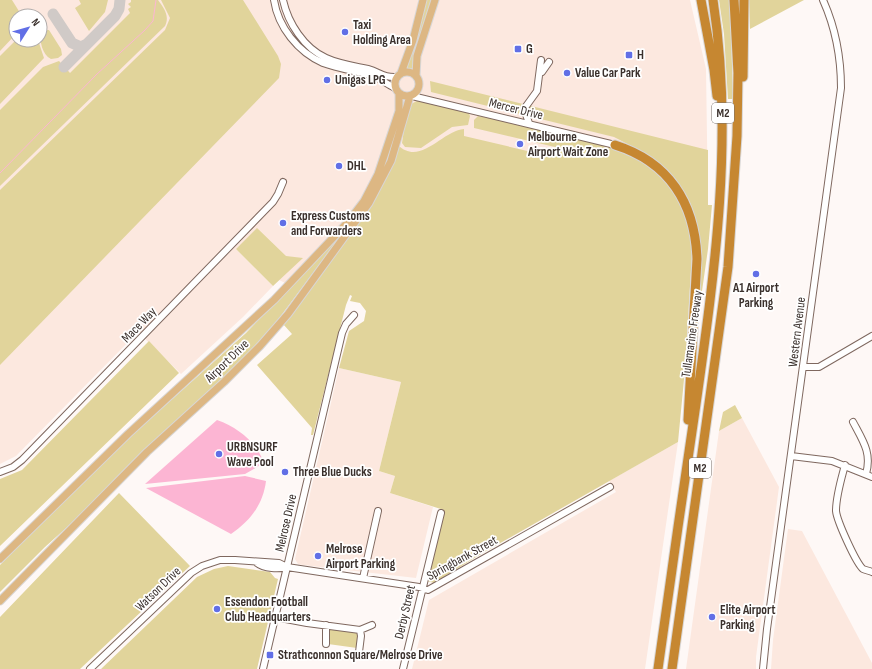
<svg xmlns="http://www.w3.org/2000/svg" width="872" height="669" font-family="'Sofia Sans Condensed',sans-serif">
<style>
.built{fill:#fce8df;fill-rule:evenodd}
.green{fill:#e1d49b}
.water{fill:#fcb5d3}
.lines{fill:none;stroke-linecap:round;stroke-linejoin:round}
.stream{stroke:#fcb5d3;stroke-width:1}
.taxiway{stroke:#d0cac7;stroke-width:11}
.minor-casing{stroke:#7f685f;stroke-width:8}
.major-casing{stroke:#d8d6d5;stroke-width:9}
.highway-casing{stroke:#d8d6d5;stroke-width:11}
.minor{stroke:#fff;stroke-width:6}
.major{stroke:#ddb783;stroke-width:7}
.highway{stroke:#c68731;stroke-width:9}
.poi-dot{fill:#616fe6;stroke:#fff;stroke-width:1.5}
.labels{text-anchor:middle;dominant-baseline:central;stroke-width:3.5;stroke-linejoin:round;paint-order:stroke}
.shield{fill:#fff;stroke:#756e6b;stroke-width:1}
.shield-label{font-size:12px;font-weight:bold;fill:#3a302c}
.poi-label{font-size:13px;font-weight:bold;fill:#3a302c;stroke:#fff;text-anchor:start}
.street-label{font-size:13px;fill:#3a302c;stroke:#fff}
</style>
<rect width="100%" height="100%" fill="#fef8f6"/>
<path class="built" d="M0,0H690L706,69L708,205L700,285L683,291L377,302L344,293L340,310L275,278L240,245L236,249L273,286L243,317L181,374L138,332L16,456L0,464ZM16,16H40V40H16Z
M339,368L401,382L379,471L395,476L390,493L433,507L416,578L303,565L298,564L295,559Z
M742,418L779,487L756,657V669H686L719,431Z
M678,442L645,669H412L429,600L616,492L609,481Z
M788,529L802,531L872,663V669H771L773,640Z"/>
<path class="green" d="M0,0H12L22,16H16V34L0,51Z
M79,0H108L105,12L89,31L75,8L81,4Z
M131,0H158C164,8 170,16 165,26L0,186V110L43,67L59,61L70,73L130,13L128,9L131,7L128,4L131,2Z
M161,0H243L278,56L281,64L279,78L0,365V190L165,30L170,18Z
M426,0H433L412,70L407,68Z
M719,0H730L733,99H728L724,34Z
M749,0H804L750,29Z
M45,30H49L61,49L62,55L58,58L51,59C42,55 40,41 40,32Z
M16,40H38L44,58L0,104V56Z
M430,81L708,150V205H712L708,249L698,319C703,225 708,183 614,137L431,92Z
M419,100L468,111L470,116L468,125L452,127L421,148L405,147L402,143L406,117L411,104Z
M478,116L536,127L613,147L636,156L659,174L675,193L684,212L691,231L692,253L685,369L678,442L481,554L434,583L427,581L444,510L390,493L395,476L379,471L401,382L339,368L349,331L364,321L366,311L360,303L350,301L352,296L350,295L346,305L313,435H311L312,428L257,365L292,334L283,324L377,196L390,171L398,145C420,167 443,130 464,129V136L553,157L555,147L474,128V120Z
M348,226L277,321L246,356L145,450L86,510L45,547L0,592V565L102,462L246,333Z
M257,228L286,256L303,258L273,286L236,249Z
M149,341L179,373L0,546V479L22,470Z
M735,405L742,418L719,431L723,412Z
M119,493L190,566L80,669H0V617Z
M228,566L270,572L275,578L278,579L257,669H101L197,577L214,569Z
M330,629L357,632L359,633L357,648L328,644Z"/>
<path class="water" d="M217,420C239,428 256,442 264,463L245,474L145,484Z
M245,476L266,481C263,505 250,521 231,534L146,488Z"/>
<g class="lines">
<path class="stream" d="M0,173L97,74L145,30L153,21L156,0"/>
<path class="taxiway" d="M53,14L72,43L81,47L87,44
M64,67L115,16L119,9L120,0"/>
<g class="minor-casing">
<path id="minor" d="M274,0C278,27 298,52 323,63C339,69 357,71 374,76C381,79 388,85 395,88
M283,0C288,23 304,48 326,58C339,64 354,66 368,69C380,72 383,78 397,77
M542,72L549,62
M412,96L615,145
M529,123L524,109L537,91L541,60
M803,367H819L872,336
M853,422C863,441 872,453 866,474
M791,456L832,461L872,477
M845,465C841,480 836,496 836,511C837,521 856,563 863,569C865,570 870,571 872,572
M0,472L13,467L22,460L273,202L278,194L283,182
M257,563C264,569 279,569 287,567
M363,578L378,511
M275,617L307,623L360,630L372,625
M326,644V625
M359,652L361,636L360,630
M90,669L191,573L202,566L220,560H235L279,563L287,567L419,587L428,590L610,487
M263,669L342,333L346,324L354,315
M403,669L441,513
M763,669L767,629L841,88C841,56 836,29 823,0"/>
</g>
<g class="major-casing">
<path id="major" d="M395 84a12 12 0 1 1 24 0a12 12 0 1 1-24 0Z
M401,73L413,40L423,0
M416,76L417,56L435,0
M0,559L128,434L274,300L348,222L364,201L378,174L399,111V94
M0,601L147,452L224,382L260,346L288,314L369,203L391,161L410,96"/>
</g>
<g class="highway-casing">
<path id="highway" d="M701,0L714,70L717,96
M743,77L744,0
M615,145C669,162 695,203 697,259L688,420
M658,669C670,581 683,492 696,404C715,270 734,135 713,0
M672,669L728,267L737,136L738,73L734,0"/>
</g>
<use href="#minor" class="minor"/>
<use href="#major" class="major"/>
<use href="#highway" class="highway"/>
</g>
<g class="poi-dot">
<circle cx="345" cy="32" r="4"/>
<rect x="514" y="45" width="8" height="8" rx="2"/>
<rect x="625" y="51" width="8" height="8" rx="2"/>
<circle cx="567" cy="73" r="4"/>
<circle cx="327" cy="80" r="4"/>
<circle cx="520" cy="144" r="4"/>
<circle cx="339" cy="166" r="4"/>
<circle cx="283" cy="223" r="4"/>
<circle cx="756" cy="274" r="4"/>
<circle cx="219" cy="454" r="4"/>
<circle cx="285" cy="472" r="4"/>
<circle cx="318" cy="556" r="4"/>
<circle cx="217" cy="609" r="4"/>
<circle cx="712" cy="617" r="4"/>
<rect x="266" y="651" width="8" height="8" rx="2"/>
</g>
<g class="labels">
<g class="shield">
<rect x="712" y="103" width="22" height="20" rx="3"/>
<rect x="689" y="458" width="22" height="20" rx="3"/>
</g>
<g class="shield-label">
<text x="723" y="113">M2</text>
<text x="700" y="468">M2</text>
</g>
<g class="poi-label">
<text x="353" y="25">Taxi<tspan x="353" dy="15">Holding Area</tspan></text>
<text x="526" y="49">G</text>
<text x="637" y="55">H</text>
<text x="575" y="73">Value Car Park</text>
<text x="335" y="80">Unigas LPG</text>
<text x="528" y="137">Melbourne<tspan x="528" dy="15">Airport Wait Zone</tspan></text>
<text x="347" y="166">DHL</text>
<text x="291" y="216">Express Customs<tspan x="291" dy="15">and Forwarders</tspan></text>
<text x="756" y="288" text-anchor="middle">A1 Airport<tspan x="756" dy="15">Parking</tspan></text>
<text x="227" y="447">URBNSURF<tspan x="227" dy="15">Wave Pool</tspan></text>
<text x="293" y="472">Three Blue Ducks</text>
<text x="326" y="549">Melrose<tspan x="326" dy="15">Airport Parking</tspan></text>
<text x="225" y="602">Essendon Football<tspan x="225" dy="15">Club Headquarters</tspan></text>
<text x="720" y="610">Elite Airport<tspan x="720" dy="15">Parking</tspan></text>
<text x="278" y="655">Strathconnon Square/Melrose Drive</text>
</g>
<g class="street-label">
<text transform="translate(516 109) rotate(14)">Mercer Drive</text>
<text transform="translate(139 325) rotate(-46)">Mace Way</text>
<text transform="translate(797 332) rotate(-83)">Western Avenue</text>
<text transform="translate(692 334) rotate(-82)">Tullamarine Freeway</text>
<text transform="translate(227 361) rotate(-44)">Airport Drive</text>
<text transform="translate(286 523) rotate(-77)">Melrose Drive</text>
<text transform="translate(462 558) rotate(-29)">Springbank Street</text>
<text transform="translate(158 589) rotate(-44)">Watson Drive</text>
<text transform="translate(405 612) rotate(-77)">Derby Street</text>
</g>
</g>
<g transform="translate(28 28) rotate(53)"><circle r="19" fill="#ffffff" stroke="#b0acab"/>
<path d="M0-3L7 15L0 10L-7 15Z" fill="#616fe6"/>
<text y="-6" font-size="11" font-weight="bold" text-anchor="middle" fill="#3a302c">N</text>
</g>
</svg>
